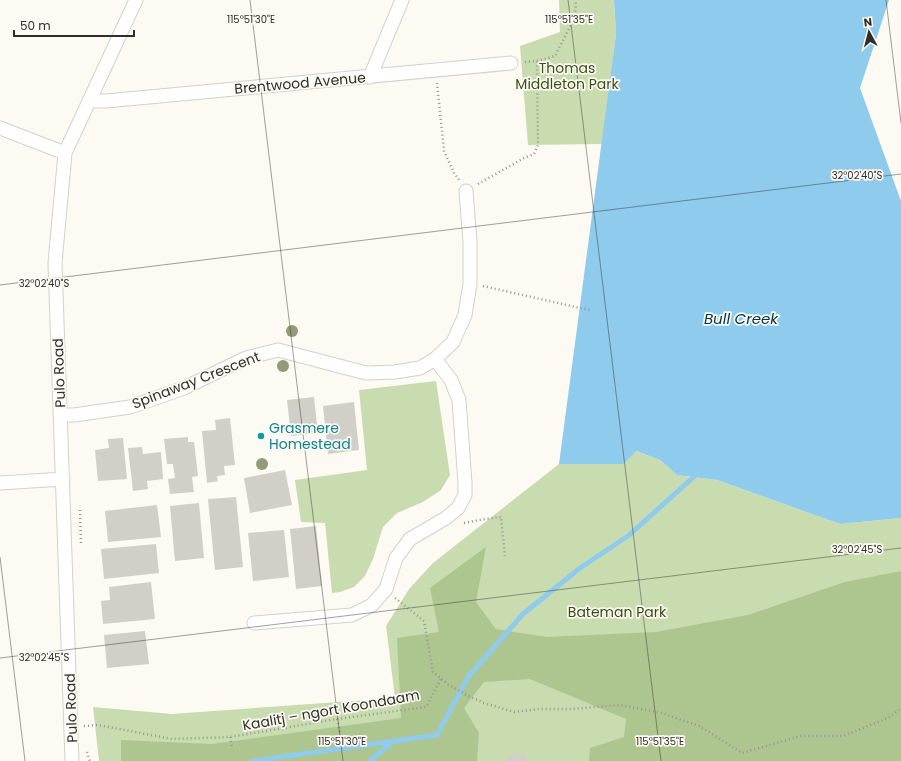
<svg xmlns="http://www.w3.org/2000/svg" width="901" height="761" font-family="Poppins,sans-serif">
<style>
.green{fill:#c8dcb0}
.forest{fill:#adc58f}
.water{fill:#8fcbec}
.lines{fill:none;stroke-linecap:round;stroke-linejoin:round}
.stream{stroke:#8fcbec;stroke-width:5}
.building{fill:#d1cfc8}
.minor-casing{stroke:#d3d1c9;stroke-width:15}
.path{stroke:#979590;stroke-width:2.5;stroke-dasharray:1 3;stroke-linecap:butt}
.minor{stroke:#fff;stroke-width:13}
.tree{fill:#919b78}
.ticks{fill:none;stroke:#2f2e2b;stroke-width:1;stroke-opacity:0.45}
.culture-dot{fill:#0f9aa8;stroke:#fcfaf2;stroke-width:1.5}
.labels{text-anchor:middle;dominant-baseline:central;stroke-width:3.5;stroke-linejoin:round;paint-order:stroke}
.park-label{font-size:14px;fill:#394e14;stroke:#fcfaf2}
.street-label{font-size:14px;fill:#2f2e2b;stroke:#fcfaf2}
.culture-label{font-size:14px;fill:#0d838f;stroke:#fcfaf2;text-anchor:start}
.water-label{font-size:15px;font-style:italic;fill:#00344a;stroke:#fcfaf2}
.ticks-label{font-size:10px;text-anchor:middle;fill:#2f2e2b;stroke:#fcfaf2;stroke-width:3.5;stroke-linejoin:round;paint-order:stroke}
</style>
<rect width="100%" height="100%" fill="#fcfaf2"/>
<path class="green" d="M559,0H614L616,34L602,144L528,145L520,46L560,32Z
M436,381L450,475L441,490L423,502L397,513L383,527L373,559L365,576L354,587L340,592L332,593L325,523L301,522L295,480L367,470L359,390Z
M635,451L660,460L677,475L717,480L840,524L901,518V761H99L93,707L172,714L395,698L386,626L409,589L433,563L559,464H624Z"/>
<path class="forest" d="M486,547L476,602L496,629L547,637L656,632L748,615L845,582L901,571V761H589L590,748L624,737L626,719L530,679L484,682L464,708L479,733L477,761H121V740L212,744L401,718L397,638L439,632L430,588Z"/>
<path class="water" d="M614,0H889L860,88L901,201V518L840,524L717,480L677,475L660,460L636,451L624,464H559L616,34Z"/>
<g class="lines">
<path class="stream" d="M252,761L437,735L468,677L523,614L580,568L628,536L697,474
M370,761L392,742"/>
</g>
<path class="building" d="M314,397L318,433L291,436L287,400Z
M354,402L359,450L328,454L323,406Z
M230,418L235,465L224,466L225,475L217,476L218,481L207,483L202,431L216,430L215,420Z
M188,437V442H194L198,476L192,477L194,492L170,494L168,479L175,478L173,464H167L164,439Z
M123,438L127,479L98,481L95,450L109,448L108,439Z
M142,447L143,454L161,452L163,479L147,481L148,489L133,491L128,448Z
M285,470L292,505L250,513L244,478Z
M236,497L243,567L215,570L208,499Z
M199,503L204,558L175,561L170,506Z
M157,505L161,537L108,542L105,511Z
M316,526L322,586L296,589L290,529Z
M284,530L289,577L253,581L248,533Z
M156,544L159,573L104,579L101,549Z
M151,582L155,619L103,624L101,601L110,600L109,587Z
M145,631L149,664L107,668L104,635Z
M507,755H526L525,761H507Z"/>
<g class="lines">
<g class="minor-casing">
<path id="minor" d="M370,77L402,0
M89,101H106L511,63
M0,128L65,153
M60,415H74L130,407L184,388L246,358L278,350L366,373L395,372L420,368L435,359L453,342L465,315L470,284V242L466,191
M0,483L63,479
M254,623L352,615L372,605L386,589L396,558L410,539L446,518L458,508L465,495V483L459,400L451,380L435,359
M72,761L55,263L65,153L136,0"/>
</g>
<path class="path" d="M525,62L537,61L555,56L575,17L576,0
M437,83L444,151L454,173L459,180
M478,184L524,158L534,154L538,145L537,61
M483,286L580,308L592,310
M80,510L81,543
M464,523L485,519L501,517L505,556
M395,598L424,621L433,672L449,685L468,696L484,703L514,712L540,709H571L620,705L662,713L699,726L742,753L801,736H843L890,717L901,708
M337,719L340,732
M84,726L98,725L172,739L230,737L337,719L426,707L441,679
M230,737L232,747
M87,752L90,761"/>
<use href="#minor" class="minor"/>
</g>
<g class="tree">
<circle cx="292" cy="331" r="6"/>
<circle cx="283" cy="366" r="6"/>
<circle cx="262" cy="464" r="6"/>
</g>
<path class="ticks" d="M250,0L343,761M568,0L661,761M886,0L901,123M0,285L901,174M0,557L25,761M0,658L901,548"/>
<circle class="culture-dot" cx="261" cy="436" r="4"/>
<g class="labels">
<g class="park-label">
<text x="567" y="68">Thomas<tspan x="567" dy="16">Middleton Park</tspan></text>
<text x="617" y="612">Bateman Park</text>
</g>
<g class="street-label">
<text transform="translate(300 83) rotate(-5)">Brentwood Avenue</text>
<text transform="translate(59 373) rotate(-92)">Pulo Road</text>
<text transform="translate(196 380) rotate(-21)">Spinaway Crescent</text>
<text transform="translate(71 708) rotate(-92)">Pulo Road</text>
<text transform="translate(331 710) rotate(-10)">Kaalitj – ngort Koondaam</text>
</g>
<g class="culture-label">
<text x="269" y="428">Grasmere<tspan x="269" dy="16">Homestead</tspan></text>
</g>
<g class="water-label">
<text x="741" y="318">Bull Creek</text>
</g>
</g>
<g class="ticks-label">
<text x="251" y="23">115°51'30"E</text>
<text x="569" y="23">115°51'35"E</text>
<text x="857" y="179">32°02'40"S</text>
<text x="44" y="287">32°02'40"S</text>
<text x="857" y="553">32°02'45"S</text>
<text x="44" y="661">32°02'45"S</text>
<text x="342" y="745">115°51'30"E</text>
<text x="660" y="745">115°51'35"E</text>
</g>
<g transform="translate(869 32) rotate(353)" stroke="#fcfaf2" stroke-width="3" paint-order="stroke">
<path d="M0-3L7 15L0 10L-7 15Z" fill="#2f2e2b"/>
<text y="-6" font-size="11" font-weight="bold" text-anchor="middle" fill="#2f2e2b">N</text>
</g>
<path d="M14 30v6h120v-6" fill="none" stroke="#2f2e2b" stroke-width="2"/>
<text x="20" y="30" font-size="12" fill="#2f2e2b" stroke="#fcfaf2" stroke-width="3" paint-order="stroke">50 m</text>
</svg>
